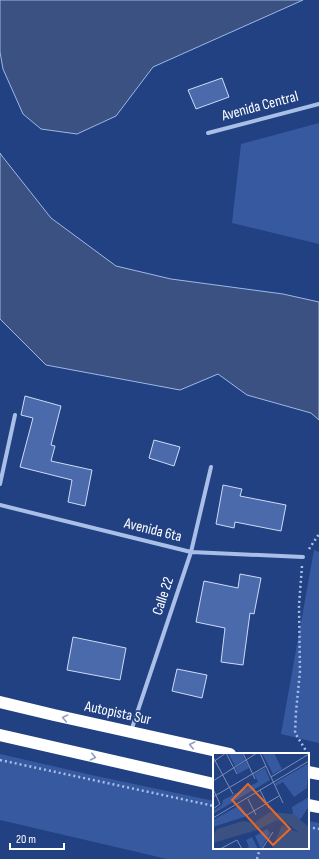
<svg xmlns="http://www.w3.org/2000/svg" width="319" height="859" font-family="'Sofia Sans Condensed',sans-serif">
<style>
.green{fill:#3659a0}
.water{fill:#3a5181;stroke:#9db8e9}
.building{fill:#4b6aab;stroke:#cddbf6}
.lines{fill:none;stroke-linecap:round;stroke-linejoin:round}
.path{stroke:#a9bfe8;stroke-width:2.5;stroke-dasharray:2 3;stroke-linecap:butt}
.street{stroke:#a9bfe8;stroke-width:4}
.highway{stroke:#fff;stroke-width:12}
.oneway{stroke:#90a0c1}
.labels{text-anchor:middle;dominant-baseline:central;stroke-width:3.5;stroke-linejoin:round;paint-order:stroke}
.street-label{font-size:15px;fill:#fff;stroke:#224183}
.inset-road{fill:none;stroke:#7a8db5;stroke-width:1}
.view{fill:#ea6a24;fill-opacity:0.15;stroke:#ea6a24;stroke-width:2}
.inset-edge{fill:none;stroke:#fff;stroke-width:2}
</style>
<rect width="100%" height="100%" fill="#224183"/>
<path class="green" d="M319,123V244L232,223L241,144Z
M314,550L319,552V743L281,734Z
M0,754L96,776L214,801V848H308V821L319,823V859H167L0,820Z"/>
<path class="water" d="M0,0H303L153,67L116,116L77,134L41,129L23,114L3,69L0,52Z
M0,153L2,156L51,218L116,266L171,279L283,294L319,302V420L311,413L247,395L218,374L180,390L46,365L0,319Z"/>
<path class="building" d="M222,78L229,97L196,109L188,90Z
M25,396L61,406L51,445L55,446L51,461L92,470L85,506L68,502L72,480L20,467L33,418L21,415Z
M154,440L180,447L174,466L149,458Z
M223,485L242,489L240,496L286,505L281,531L235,522L234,528L216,524Z
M240,574L261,578L254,614L250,613L243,665L221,662L225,628L196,622L204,581L238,588Z
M73,637L126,648L120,680L67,670Z
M177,669L207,675L202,698L172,691Z"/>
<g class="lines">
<path class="path" d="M309,549L319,534
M302,566L299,605L300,671L296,712L295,733L308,754
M0,760L214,806
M308,827L319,829
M257,859L260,848"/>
<path class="street" d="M208,133L319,104
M0,484L15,415
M0,505L191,552L303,557
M131,731L191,552L211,467"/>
<path class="highway" d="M0,702L54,715L230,754
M0,735L214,784
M308,772L319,774
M308,805L319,807"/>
</g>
<defs><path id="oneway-chevron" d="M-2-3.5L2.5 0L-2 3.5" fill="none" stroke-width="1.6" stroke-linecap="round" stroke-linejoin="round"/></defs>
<g class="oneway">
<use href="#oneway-chevron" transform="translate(65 718) rotate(-168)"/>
<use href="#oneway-chevron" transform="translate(192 745) rotate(-167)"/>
<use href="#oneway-chevron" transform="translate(93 757) rotate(13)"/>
</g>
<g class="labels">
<g class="street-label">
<text transform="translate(260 106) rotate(-15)">Avenida Central</text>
<text transform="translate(153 530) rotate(14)">Avenida 6ta</text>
<text transform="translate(163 596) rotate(-72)">Calle 22</text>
<text transform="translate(118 713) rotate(12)">Autopista Sur</text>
</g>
</g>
<g transform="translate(213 753)">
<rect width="96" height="96" fill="#224183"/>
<path d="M15,0H29L32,7L22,13ZM49,0H61L69,16L60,21ZM33,8L36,15L25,21L22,15ZM96,10L94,35L81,44L70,29L63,33L62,30ZM52,15L57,27L0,61V58L9,52L10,47L45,29L41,21ZM96,44V53L87,67L80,61L79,54ZM27,52L34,63L0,74V67ZM54,76L57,80L48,96L42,83ZM39,84L45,96H31L36,94L33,87Z" fill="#3659a0"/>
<path d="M57,59L80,61L96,74V96H59L69,72L86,80L75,71L64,67L44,77L0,90V82L4,76L30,68L41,70Z" fill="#3a5181"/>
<path class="inset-road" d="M13,0L24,21M30,0L42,26M47,0L70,50M0,4L20,41M0,9L13,0M58,24L96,1M0,28L44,0M0,36L7,51L0,56M47,37L56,55M0,44L53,13M35,46L43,62M34,62L66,43M0,65L96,8M7,96L24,87L29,96M49,96L60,79"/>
<path class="view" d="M35,31L77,76L60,92L19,47Z"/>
<rect width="96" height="96" class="inset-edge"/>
</g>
<path d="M10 843v6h54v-6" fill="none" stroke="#ffffff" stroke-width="2"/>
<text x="16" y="843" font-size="12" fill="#ffffff" stroke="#224183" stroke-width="3" paint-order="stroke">20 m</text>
</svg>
